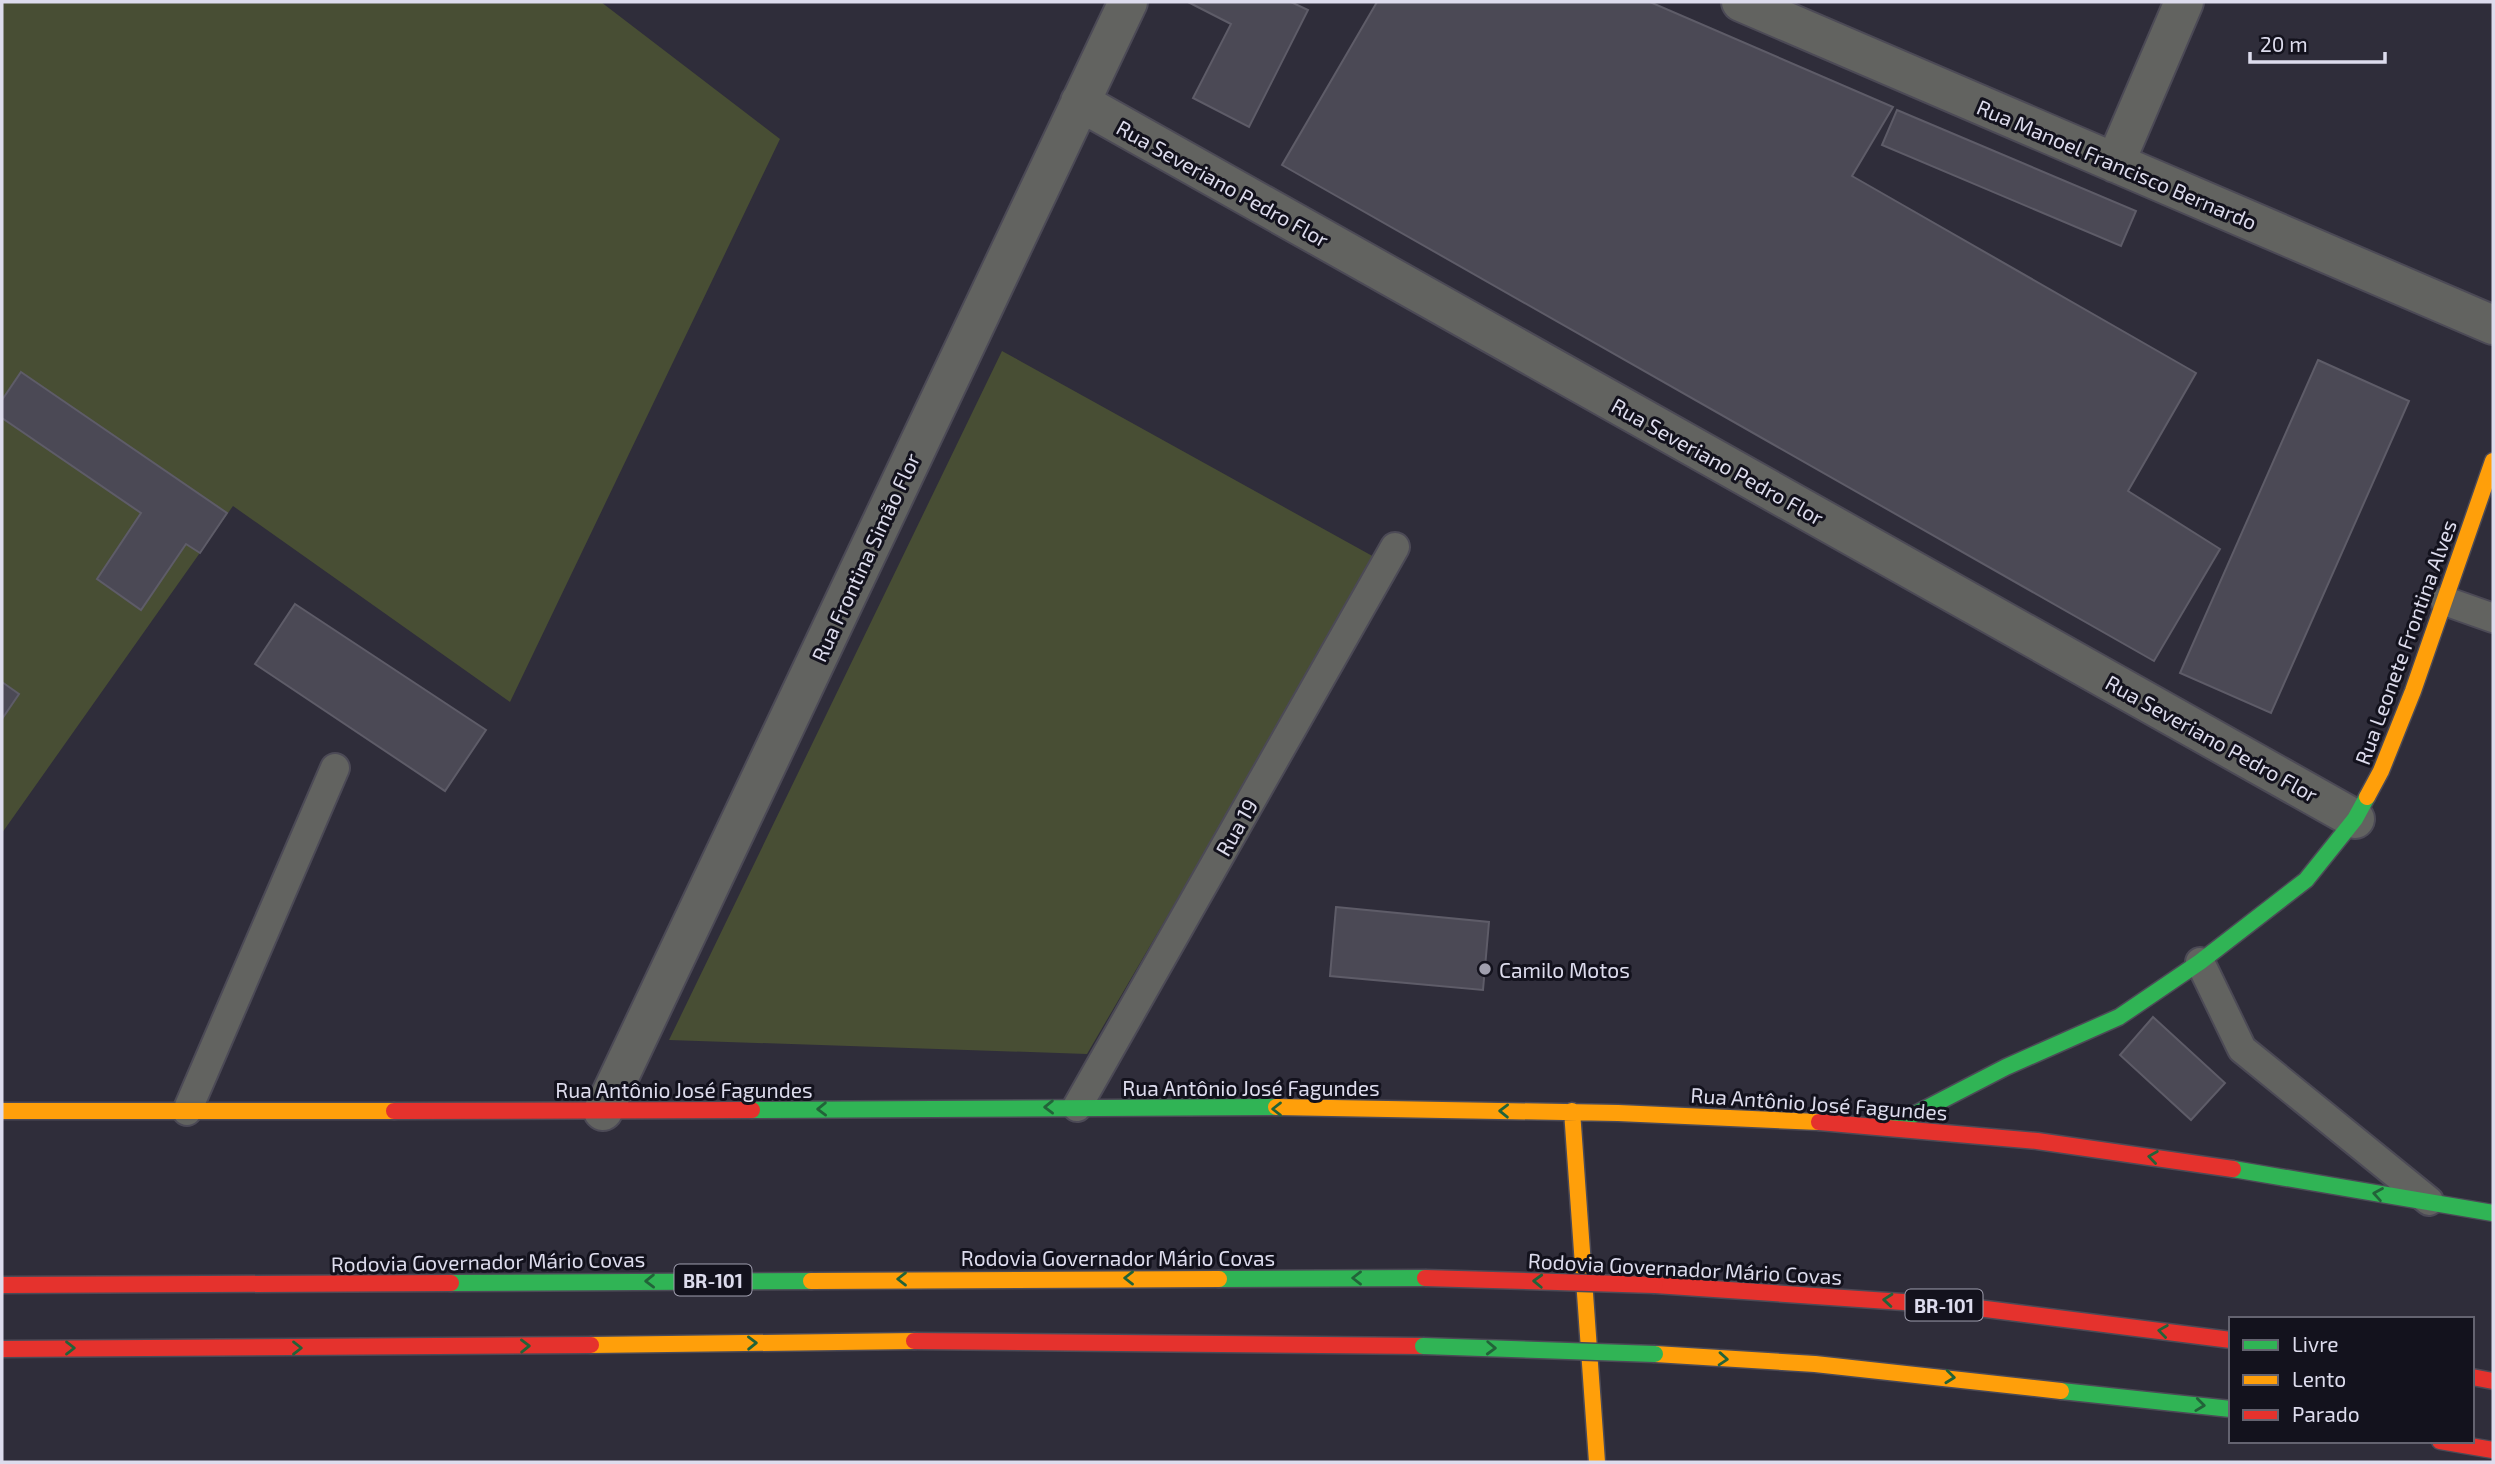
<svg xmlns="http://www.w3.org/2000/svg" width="2495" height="1464" font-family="'Exo 2',sans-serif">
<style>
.green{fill:#484e34}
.building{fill:#4b4955;stroke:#5e5c68;stroke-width:2}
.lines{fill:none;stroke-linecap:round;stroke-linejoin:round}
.lane-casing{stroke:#4c4a56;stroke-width:32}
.street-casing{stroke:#4c4a56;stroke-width:42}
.fast-casing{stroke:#4c4a56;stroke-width:19}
.slow-casing{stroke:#4c4a56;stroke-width:19}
.jam-casing{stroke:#4c4a56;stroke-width:19}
.lane{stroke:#626360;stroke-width:28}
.street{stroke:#626360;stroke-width:38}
.fast{stroke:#30b455;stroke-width:16}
.slow{stroke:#ff9f0a;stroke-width:16}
.jam{stroke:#e5322d;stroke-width:16}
.fast-bridge-casing{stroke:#4c4a56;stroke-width:19;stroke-linecap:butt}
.jam-bridge-casing{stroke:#4c4a56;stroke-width:19;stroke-linecap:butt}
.fast-bridge{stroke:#30b455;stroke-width:16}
.jam-bridge{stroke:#e5322d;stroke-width:16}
.oneway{stroke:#226339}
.poi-dot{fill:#a09fae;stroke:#13121d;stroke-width:2.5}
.labels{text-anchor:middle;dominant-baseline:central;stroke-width:6;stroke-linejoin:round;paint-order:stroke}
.shield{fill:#13121d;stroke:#a09faf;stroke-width:2}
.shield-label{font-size:19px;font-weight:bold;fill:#dddced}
.street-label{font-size:21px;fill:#dddced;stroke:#13121d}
.poi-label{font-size:21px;fill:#dddced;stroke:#13121d;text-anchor:start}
</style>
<rect width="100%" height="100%" fill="#2f2d3a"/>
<path class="green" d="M2,2H601L780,139L510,702L233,506L2,833Z
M1002,351L1376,558L1087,1054L669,1040Z"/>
<path class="building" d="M1188,2H1291L1308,10L1249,127L1193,98L1231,24Z
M1377,2H1650L1893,107L1852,176L2196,373L2128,491L2220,549L2154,661L1282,165Z
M1897,110L2136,211L2121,246L1882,145Z
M2318,360L2409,401L2271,713L2180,673Z
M21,372L227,513L200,553L186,544L141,610L97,579L141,513L2,418V400Z
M295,604L486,730L445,791L255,664Z
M2,682L19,694L2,719Z
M1336,907L1489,922L1483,990L1330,976Z
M2153,1017L2225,1083L2191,1120L2120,1055Z"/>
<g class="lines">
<g class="lane-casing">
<path id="lane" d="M2445,601L2493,618
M2200,962L2242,1049L2429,1201
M1077,1107L1395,547
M187,1111L335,768"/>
</g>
<g class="street-casing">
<path id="street" d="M1741,2L2493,325
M1080,102L2355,819
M2115,163L2184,2
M603,1111L1128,2"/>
</g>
<g class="fast-casing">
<path id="fast" d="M752,1110L1276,1107
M1892,1126L2006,1067L2119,1017L2200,962L2306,880L2355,819L2367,797
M2233,1169L2493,1213
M1219,1279L1425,1278
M451,1283L811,1281
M2061,1391L2231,1409"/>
</g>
<g class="slow-casing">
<path id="slow" d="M2367,797L2381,771L2413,691L2493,461
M1276,1107L1618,1113L1819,1122
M2,1111H394
M1572,1111L1597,1462
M811,1281L1219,1279
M591,1345L914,1341
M1655,1354L1815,1364L2061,1391"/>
</g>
<g class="jam-casing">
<path id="jam" d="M394,1111L752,1110
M1819,1122L2037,1141L2233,1169
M2,1285L451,1283
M1655,1285L1962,1306L2231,1340
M914,1341L1423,1346
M2,1349L591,1345
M2472,1377L2493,1381
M2440,1441L2493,1450"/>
</g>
<use href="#lane" class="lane"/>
<use href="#street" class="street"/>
<use href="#fast" class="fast"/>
<use href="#slow" class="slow"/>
<use href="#jam" class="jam"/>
<g class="fast-bridge-casing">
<path id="fast-bridge" d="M1423,1346L1655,1354"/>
</g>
<g class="jam-bridge-casing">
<path id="jam-bridge" d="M1425,1278L1655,1285"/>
</g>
<use href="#fast-bridge" class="fast-bridge"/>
<use href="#jam-bridge" class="jam-bridge"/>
</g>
<defs><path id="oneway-chevron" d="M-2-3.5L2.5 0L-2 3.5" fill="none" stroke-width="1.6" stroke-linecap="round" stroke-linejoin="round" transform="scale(1.75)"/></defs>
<g class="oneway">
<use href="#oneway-chevron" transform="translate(1049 1107) rotate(179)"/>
<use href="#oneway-chevron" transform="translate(822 1109) rotate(179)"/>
<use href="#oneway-chevron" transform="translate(1277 1109) rotate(-180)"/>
<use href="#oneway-chevron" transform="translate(1504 1111) rotate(-179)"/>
<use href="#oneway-chevron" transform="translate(2153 1157) rotate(-172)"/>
<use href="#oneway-chevron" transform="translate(2378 1194) rotate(-170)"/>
<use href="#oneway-chevron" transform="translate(1129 1278) rotate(180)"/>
<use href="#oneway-chevron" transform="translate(1357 1278) rotate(180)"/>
<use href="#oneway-chevron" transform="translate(902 1279) rotate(180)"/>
<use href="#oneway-chevron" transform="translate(650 1281) rotate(179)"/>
<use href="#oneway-chevron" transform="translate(1538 1281) rotate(-178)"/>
<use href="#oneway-chevron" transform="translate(1888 1300) rotate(-175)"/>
<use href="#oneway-chevron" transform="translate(2163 1331) rotate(-172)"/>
<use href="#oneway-chevron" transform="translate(752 1343) rotate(-1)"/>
<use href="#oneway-chevron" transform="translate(525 1346) rotate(-1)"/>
<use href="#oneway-chevron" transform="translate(70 1348)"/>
<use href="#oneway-chevron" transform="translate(297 1348)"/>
<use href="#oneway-chevron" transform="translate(1491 1348) rotate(2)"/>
<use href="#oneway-chevron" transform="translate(1723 1359) rotate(4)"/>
<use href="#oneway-chevron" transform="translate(1950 1377) rotate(6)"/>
<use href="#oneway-chevron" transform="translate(2200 1405) rotate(7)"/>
</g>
<circle class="poi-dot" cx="1485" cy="969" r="7"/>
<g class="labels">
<g class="shield">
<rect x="674.5" y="1264.5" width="77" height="31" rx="5"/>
<rect x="1905.5" y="1289.5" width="77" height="31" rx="5"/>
</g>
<g class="shield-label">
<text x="713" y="1280">BR-101</text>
<text x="1944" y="1305">BR-101</text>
</g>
<g class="street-label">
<text transform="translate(2117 164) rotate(23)">Rua Manoel Francisco Bernardo</text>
<text transform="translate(1223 183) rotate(29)">Rua Severiano Pedro Flor</text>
<text transform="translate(1718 461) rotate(29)">Rua Severiano Pedro Flor</text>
<text transform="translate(865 557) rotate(-65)">Rua Frontina Simão Flor</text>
<text transform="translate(2405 642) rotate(-70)">Rua Leonete Frontina Alves</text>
<text transform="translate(2212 738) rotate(29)">Rua Severiano Pedro Flor</text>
<text transform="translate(1236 827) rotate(-60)">Rua 19</text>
<text x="1251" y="1087">Rua Antônio José Fagundes</text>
<text x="684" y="1089">Rua Antônio José Fagundes</text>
<text transform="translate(1819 1103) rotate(4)">Rua Antônio José Fagundes</text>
<text x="1118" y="1257">Rodovia Governador Mário Covas</text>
<text transform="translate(488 1261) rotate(-1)">Rodovia Governador Mário Covas</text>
<text transform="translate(1685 1268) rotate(3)">Rodovia Governador Mário Covas</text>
</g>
<g class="poi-label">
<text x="1499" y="969">Camilo Motos</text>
</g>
</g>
<rect width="2495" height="1464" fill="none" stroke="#dddced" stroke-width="7"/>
<rect x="2229" y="1317" width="245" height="126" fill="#13121d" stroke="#646370" stroke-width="2"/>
<rect x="2243" y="1340" width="35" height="10" fill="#30b455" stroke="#646370" stroke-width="2"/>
<text x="2292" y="1352" font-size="21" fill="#dddced">Livre</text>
<rect x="2243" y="1375" width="35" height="10" fill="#ff9f0a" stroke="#646370" stroke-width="2"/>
<text x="2292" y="1387" font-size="21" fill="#dddced">Lento</text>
<rect x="2243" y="1410" width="35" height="10" fill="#e5322d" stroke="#646370" stroke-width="2"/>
<text x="2292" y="1422" font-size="21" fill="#dddced">Parado</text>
<path d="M2250 52v10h135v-10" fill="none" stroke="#dddced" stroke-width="3.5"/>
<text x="2260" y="52" font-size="21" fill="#dddced" stroke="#13121d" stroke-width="5" paint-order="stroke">20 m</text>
</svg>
